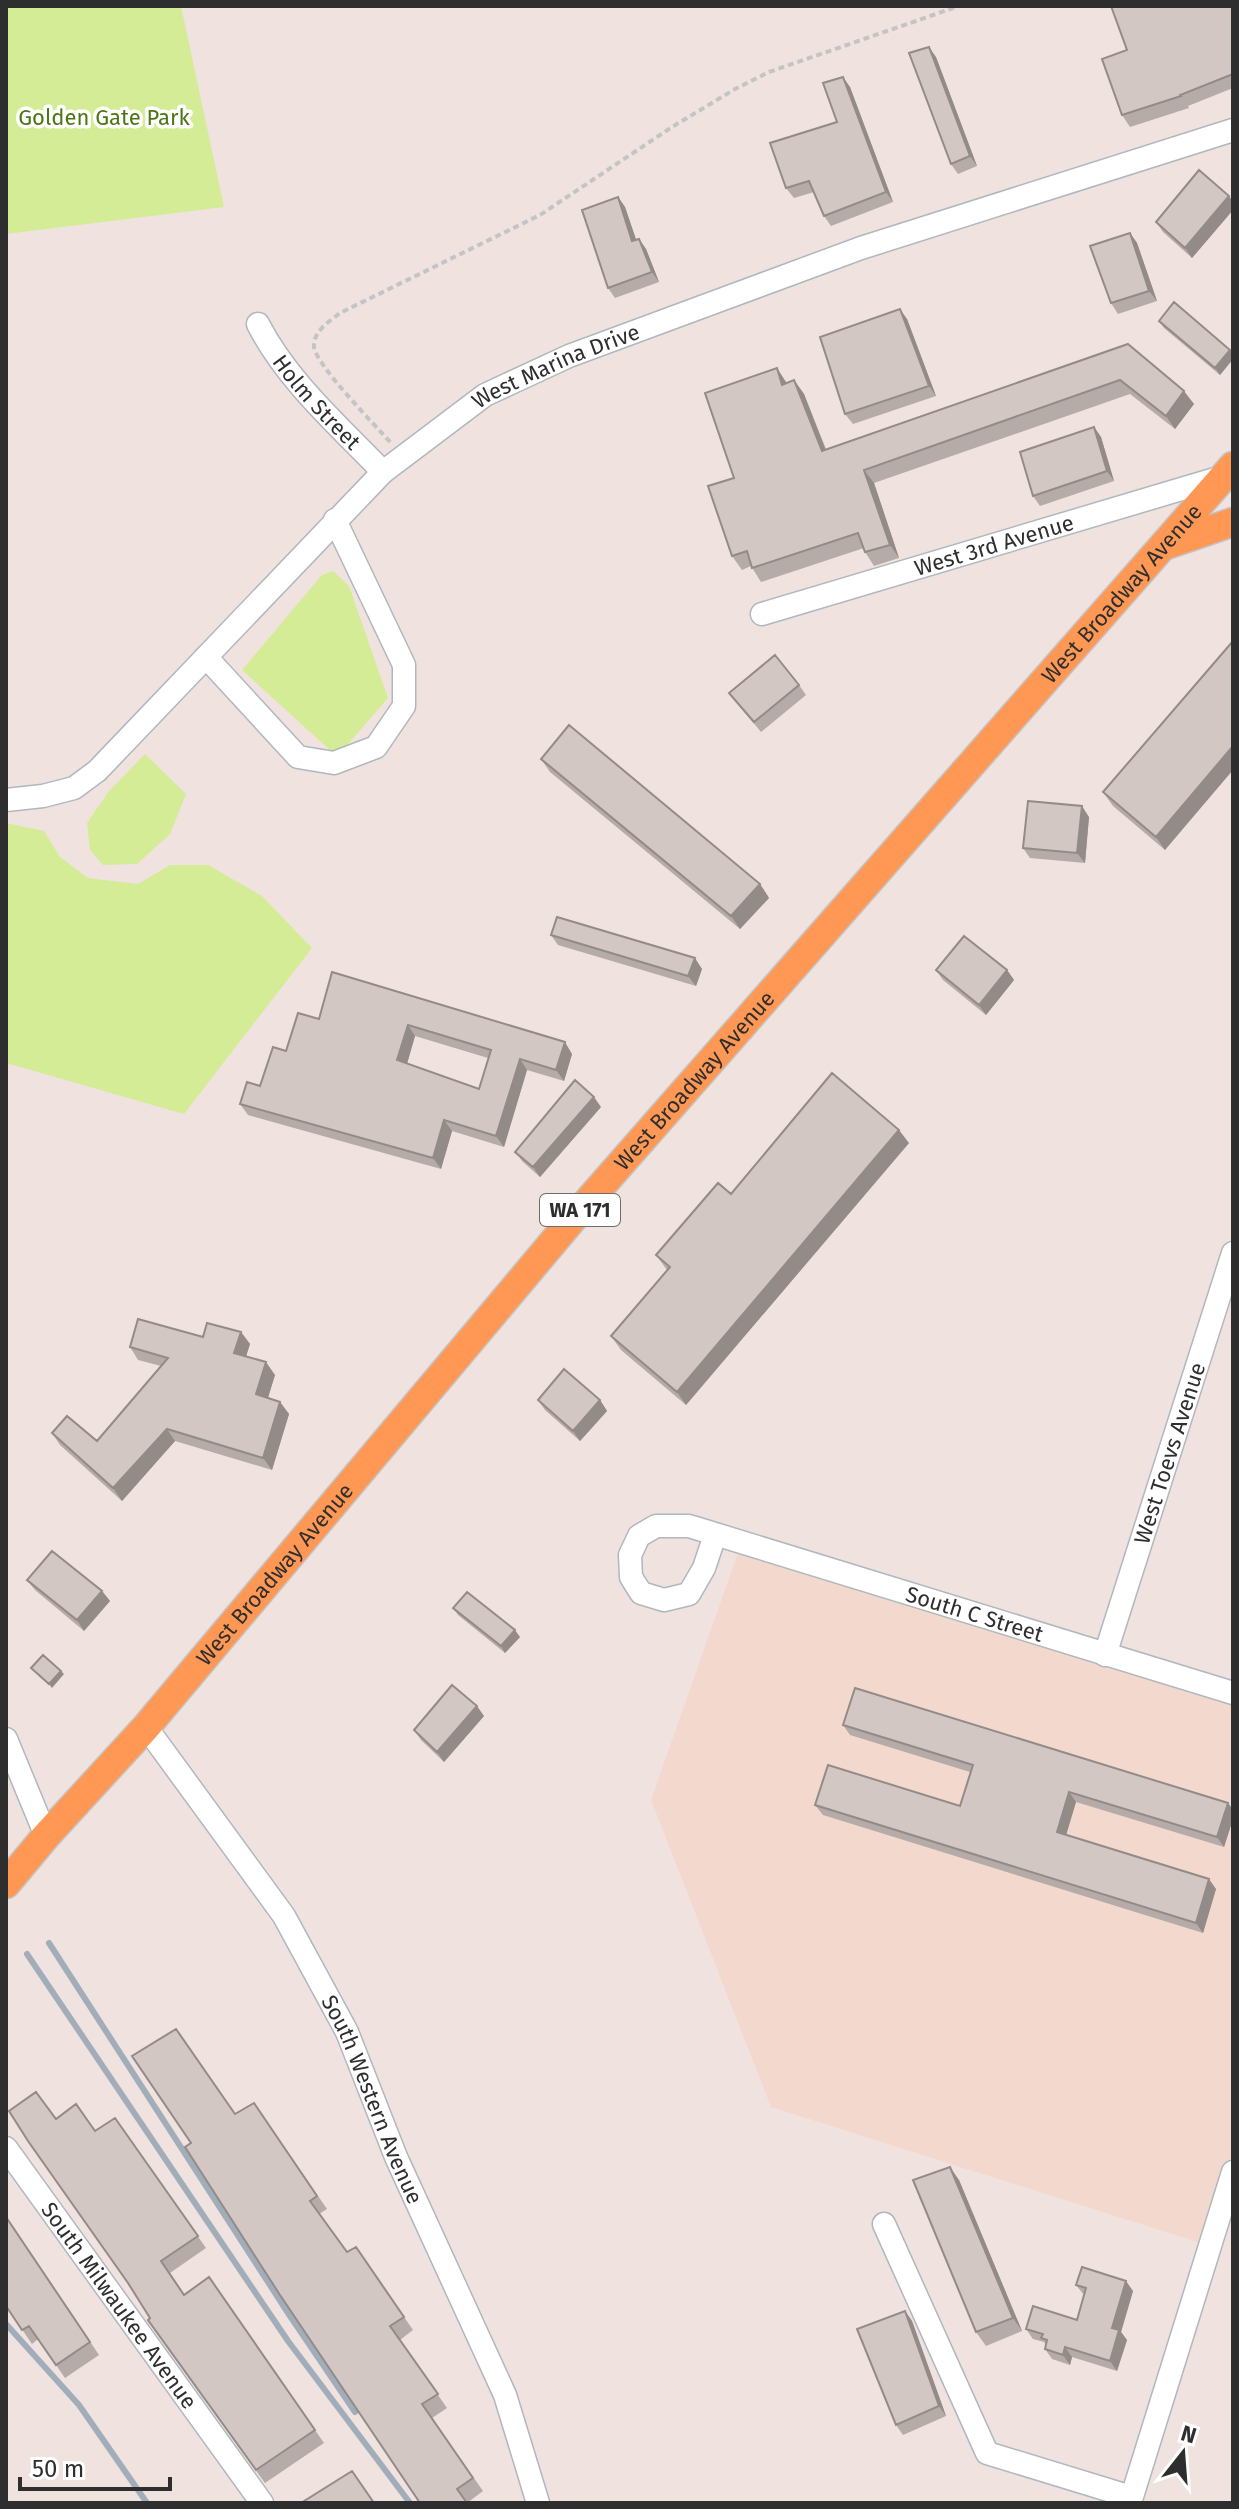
<svg xmlns="http://www.w3.org/2000/svg" width="1239" height="2509" font-family="'Fira Sans',sans-serif">
<style>
.education{fill:#f3d9cd}
.green{fill:#d4ec96}
.lines{fill:none;stroke-linecap:round;stroke-linejoin:round}
.minor-casing{stroke:#afb8be;stroke-width:25}
.major-casing{stroke:#c4c4c4;stroke-width:31}
.path{stroke:#c4c4c4;stroke-width:4;stroke-dasharray:6 4;stroke-linecap:butt}
.minor{stroke:#fff;stroke-width:22}
.major{stroke:#ff9855;stroke-width:28}
.rail{stroke:#a1aeba;stroke-width:6}
.wall{fill:#b5aba8;fill-rule:evenodd}
.shaded-wall{fill:#938b88}
.building{fill:#d2c7c3;stroke:#938b88;stroke-width:2;fill-rule:evenodd}
.labels{text-anchor:middle;dominant-baseline:central;stroke-width:7;stroke-linejoin:round;paint-order:stroke}
.shield{fill:#fff;stroke:#6d6d6d;stroke-width:2}
.shield-label{font-size:20px;font-weight:bold;fill:#2e2e2e}
.park-label{font-size:22px;fill:#4c7513;stroke:#fff}
.street-label{font-size:22px;fill:#2e2e2e;stroke:#fff}
</style>
<rect width="100%" height="100%" fill="#f0e2df"/>
<path class="education" d="M741,1544L1233,1693V2170L1210,2246L771,2107L651,1800Z"/>
<path class="green" d="M6,6H181L224,207L6,234Z
M333,571L349,586L388,698L342,751L332,752L242,670L322,575Z
M145,754L186,794L170,834L137,864L103,865L90,850L87,823L109,791Z
M6,823L44,831L60,857L88,878L138,884L170,865H208L262,896L312,948L184,1114L6,1063Z"/>
<g class="lines">
<g class="minor-casing">
<g id="minor">
<path id="s1" d="M258,324C287,381 339,426 383,472"/>
<path id="s2" d="M762,614L1225,476"/>
<path d="M206,657L298,757L334,763L376,747L404,706V665L335,520"/>
<path id="s3" d="M6,800L43,796L74,788L97,771L383,472L485,395L569,356L861,248L1233,130"/>
<path id="s4" d="M715,1535L704,1568L689,1594L664,1600L641,1593L631,1577L630,1555L639,1536L656,1526H689L1233,1693"/>
<path id="s5" d="M1105,1655L1233,1253"/>
<path id="s6" d="M146,1727L284,1916L347,2032L396,2157L505,2395L538,2503"/>
<path d="M6,1739L46,1836"/>
<path id="s7" d="M6,2148L262,2503"/>
<path d="M884,2224L987,2453L1131,2497"/>
<path d="M1130,2503L1233,2172"/>
</g>
</g>
<g class="major-casing">
<g id="major">
<path d="M1166,545L1233,522"/>
<path id="s8" d="M6,1884L46,1836L146,1727L575,1216L1233,466"/>
</g>
</g>
<path class="path" d="M390,442C375,425 316,365 314,347C313,331 329,322 340,313L540,215L672,127L735,89L769,72L959,6"/>
<use href="#minor" class="minor"/>
<use href="#major" class="major"/>
<path class="rail" d="M49,1943L288,2313L355,2412
M27,1954L288,2341L410,2503
M6,2324L79,2405L147,2503"/>
</g>
<path class="wall" d="M1233,6V88L1188,106L1189,108L1130,127L1122,115Z
M936,57L977,166L958,174L951,164Z
M850,87L893,202L831,226L824,216L814,192L794,198L786,188L837,122Z
M618,197L625,207L636,240L639,239L646,249L659,282L615,298L608,288Z
M1233,202V210L1192,258L1163,232L1156,222Z
M1130,233L1137,243L1157,301L1118,314L1111,303Z
M907,319L936,396L853,424L845,414Z
M1159,321L1230,350L1233,355V359L1220,375L1164,328Z
M1128,344L1194,404L1175,429L1130,394L874,483L899,558L874,566L865,552L864,548L761,582L751,566L742,570L732,556L734,478L786,383L794,380L804,394L826,449Z
M1094,427L1101,437L1114,481L1040,506L1033,496Z
M1233,641L1165,850L1113,806L1103,792Z
M799,685L806,695L761,732L729,693Z
M541,759L760,884L769,898L740,929L550,772Z
M1089,817L1085,863L1030,858L1023,848Z
M551,935L702,969L696,986L558,945Z
M936,970H1007L1014,980L986,1015L943,980Z
M332,972L572,1054L564,1081L527,1070L504,1147L452,1131L441,1169L248,1115L240,1104L260,1086L286,1051L319,1019ZM415,1036L488,1058L479,1089L407,1063Z
M601,1107L540,1177L523,1162L515,1152Z
M909,1143L686,1405L621,1350L611,1336L667,1270L656,1255L731,1194Z
M241,1332L250,1344L246,1356L275,1375L268,1398L280,1402L289,1414L272,1470L175,1441L122,1501L60,1445L52,1433L97,1441L161,1366L138,1360L130,1347Z
M538,1400H600L607,1411L580,1441L545,1410Z
M27,1580L102,1591L110,1601L84,1631L35,1590Z
M453,1608L520,1637L505,1653L458,1615Z
M484,1716L444,1762L421,1740L414,1730Z
M843,1725L1228,1803L1233,1810V1819L1224,1847L1076,1802L1066,1835L1216,1889L1203,1933L823,1815L815,1805L960,1806L970,1772L850,1735Z
M254,2103L327,2209L319,2214L347,2252L356,2247L413,2330L400,2340L447,2408L432,2418L483,2491L467,2503L191,2143Z
M115,2118L206,2248L170,2273L184,2294L209,2277L324,2443L265,2483L148,2320L150,2318L56,2119L95,2131Z
M959,2180L1022,2331L986,2346L976,2332Z
M6,2216L99,2355L65,2378L38,2339L32,2344L6,2306Z
M1076,2285L1133,2291L1121,2332L1127,2340L1117,2371L1072,2357L1070,2365L1052,2359L1045,2349L1046,2345L1044,2342L1033,2339L1026,2329L1077,2320L1084,2295Z
M905,2311L912,2321L946,2416L903,2435L896,2425Z"/>
<path class="shaded-wall" d="M929,47L936,57L977,166L970,156Z
M843,77L850,87L893,202L886,192Z
M1229,196L1233,202V210L1192,258L1185,248Z
M618,197L625,207L640,251L632,241Z
M1130,233L1137,243L1157,301L1149,291Z
M639,239L646,249L659,282L652,272Z
M900,309L907,319L936,396L929,386Z
M1230,350L1233,355V359L1220,375L1215,368Z
M777,368L786,382L791,398L782,385Z
M794,380L804,394L831,464L822,451Z
M1184,391L1194,404L1175,429L1166,416Z
M1094,427L1101,437L1114,481L1107,471Z
M864,470L874,483L899,558L890,545Z
M1233,746V770L1165,850L1156,837Z
M1082,806L1089,817L1085,863L1077,853Z
M760,884L769,898L740,929L731,916Z
M695,958L702,969L696,986L688,976Z
M1007,970L1014,980L986,1015L979,1005Z
M408,1025L415,1036L405,1071L397,1060Z
M565,1042L572,1054L564,1081L556,1070Z
M520,1059L527,1070L504,1147L496,1136Z
M594,1097L601,1107L540,1177L533,1167Z
M444,1120L452,1131L441,1169L433,1158Z
M899,1130L909,1143L686,1405L677,1392Z
M241,1332L250,1344L243,1366L234,1353Z
M266,1362L275,1375L265,1407L256,1394Z
M600,1400L607,1411L580,1441L573,1431Z
M280,1402L289,1414L272,1470L263,1458Z
M167,1429L175,1441L122,1501L113,1488Z
M102,1591L110,1601L84,1631L77,1620Z
M515,1630L520,1637L505,1653L501,1646Z
M61,1671L64,1674L52,1688L49,1684Z
M477,1706L484,1716L444,1762L437,1752Z
M1069,1792L1076,1802L1064,1842L1057,1832Z
M1228,1803L1233,1810V1819L1224,1847L1217,1837Z
M1209,1879L1216,1889L1203,1933L1196,1923Z
M950,2167L959,2180L1022,2331L1013,2318Z
M1126,2281L1133,2291L1121,2332L1127,2340L1117,2371L1110,2361L1112,2328Z
M905,2311L912,2321L946,2416L939,2406Z
M1065,2347L1072,2357L1070,2365L1063,2355Z"/>
<path class="building" d="M1111,6H1233V74L1180,95L1181,96L1122,115L1102,59L1127,50Z
M929,47L970,156L951,164L909,53Z
M843,77L886,192L824,216L809,181L786,188L770,143L837,122L823,83Z
M1199,170L1229,196L1185,248L1156,222Z
M618,197L632,241L639,239L652,272L608,288L582,210Z
M1130,233L1149,291L1111,303L1090,246Z
M1174,302L1230,350L1215,368L1159,321Z
M900,309L929,386L845,414L820,337Z
M1128,344L1184,391L1166,416L1120,380L864,470L890,545L865,552L858,533L752,568L747,551L732,556L708,486L734,478L705,393L777,368L782,385L794,380L822,451Z
M1094,427L1107,471L1033,496L1020,452Z
M1233,641V746L1156,837L1103,792Z
M775,655L799,685L754,722L729,693Z
M569,725L760,884L731,916L541,759Z
M1028,801L1082,806L1077,853L1023,848Z
M557,917L695,958L688,976L551,935Z
M964,936L1007,970L979,1005L936,970Z
M332,972L565,1042L556,1070L520,1059L496,1136L444,1120L433,1158L240,1104L247,1082L260,1086L273,1047L286,1051L298,1013L319,1019ZM408,1025L491,1050L479,1089L397,1060Z
M832,1073L899,1130L677,1392L611,1336L670,1267L656,1255L718,1183L731,1194Z
M575,1080L594,1097L533,1167L515,1152Z
M138,1319L203,1337L207,1323L241,1332L234,1353L266,1362L256,1394L280,1402L263,1458L167,1429L113,1488L52,1433L67,1416L97,1441L168,1358L130,1347Z
M564,1369L600,1400L573,1431L538,1400Z
M52,1551L102,1591L77,1620L27,1580Z
M467,1592L515,1630L501,1646L453,1608Z
M43,1655L61,1671L49,1684L31,1668Z
M452,1685L477,1706L437,1752L414,1730Z
M855,1688L1228,1803L1217,1837L1069,1792L1057,1832L1209,1879L1196,1923L815,1805L828,1765L960,1806L973,1765L843,1725Z
M176,2029L235,2114L254,2103L317,2196L310,2201L347,2252L356,2247L404,2317L390,2326L438,2394L422,2404L473,2478L457,2489L467,2503H420L280,2295L185,2147L191,2143L132,2056Z
M36,2092L56,2119L76,2104L95,2131L115,2118L198,2236L161,2261L184,2295L209,2277L315,2430L256,2470L148,2320L150,2318L128,2283L28,2141L9,2111Z
M950,2167L1013,2318L976,2332L913,2180Z
M6,2217L90,2342L56,2365L29,2326L22,2330L6,2306Z
M1082,2267L1126,2281L1112,2328L1119,2330L1110,2361L1065,2347L1063,2355L1045,2349L1047,2340L1041,2338L1043,2334L1026,2329L1033,2306L1077,2320L1086,2288L1076,2285Z
M905,2311L939,2406L896,2425L857,2329Z
M352,2471L374,2503H301Z"/>
<g class="labels">
<rect class="shield" x="540" y="1194" width="80" height="32" rx="6"/>
<g class="shield-label">
<text x="580" y="1210">WA 171</text>
</g>
<g class="park-label">
<text x="104" y="117">Golden Gate Park</text>
</g>
<g class="street-label">
<text stroke="none"><textPath href="#s3" startOffset="716">West Marina Drive</textPath></text>
<text stroke="none"><textPath href="#s1" startOffset="98">Holm Street</textPath></text>
<text stroke="none"><textPath href="#s2" startOffset="242">West 3rd Avenue</textPath></text>
<text stroke="none"><textPath href="#s8" startOffset="1706">West Broadway Avenue</textPath></text>
<text stroke="none"><textPath href="#s8" startOffset="1058">West Broadway Avenue</textPath></text>
<text stroke="none"><textPath href="#s5" startOffset="212">West Toevs Avenue</textPath></text>
<text stroke="none"><textPath href="#s8" startOffset="410">West Broadway Avenue</textPath></text>
<text stroke="none"><textPath href="#s4" startOffset="528">South C Street</textPath></text>
<text stroke="none"><textPath href="#s6" startOffset="438">South Western Avenue</textPath></text>
<text stroke="none"><textPath href="#s7" startOffset="194">South Milwaukee Avenue</textPath></text>
</g>
</g>
<rect width="1239" height="2509" fill="none" stroke="#2e2e2e" stroke-width="16"/>
<g transform="translate(1183 2453) rotate(17)" stroke="#ffffff" stroke-width="6" paint-order="stroke">
<path d="M0-6L14 30L0 20L-14 30Z" fill="#2e2e2e"/>
<text y="-12" font-size="22" font-weight="bold" text-anchor="middle" fill="#2e2e2e">N</text>
</g>
<path d="M20 2477v12h150v-12" fill="none" stroke="#2e2e2e" stroke-width="4"/>
<text x="32" y="2477" font-size="24" fill="#2e2e2e" stroke="#ffffff" stroke-width="6" paint-order="stroke">50 m</text>
</svg>
